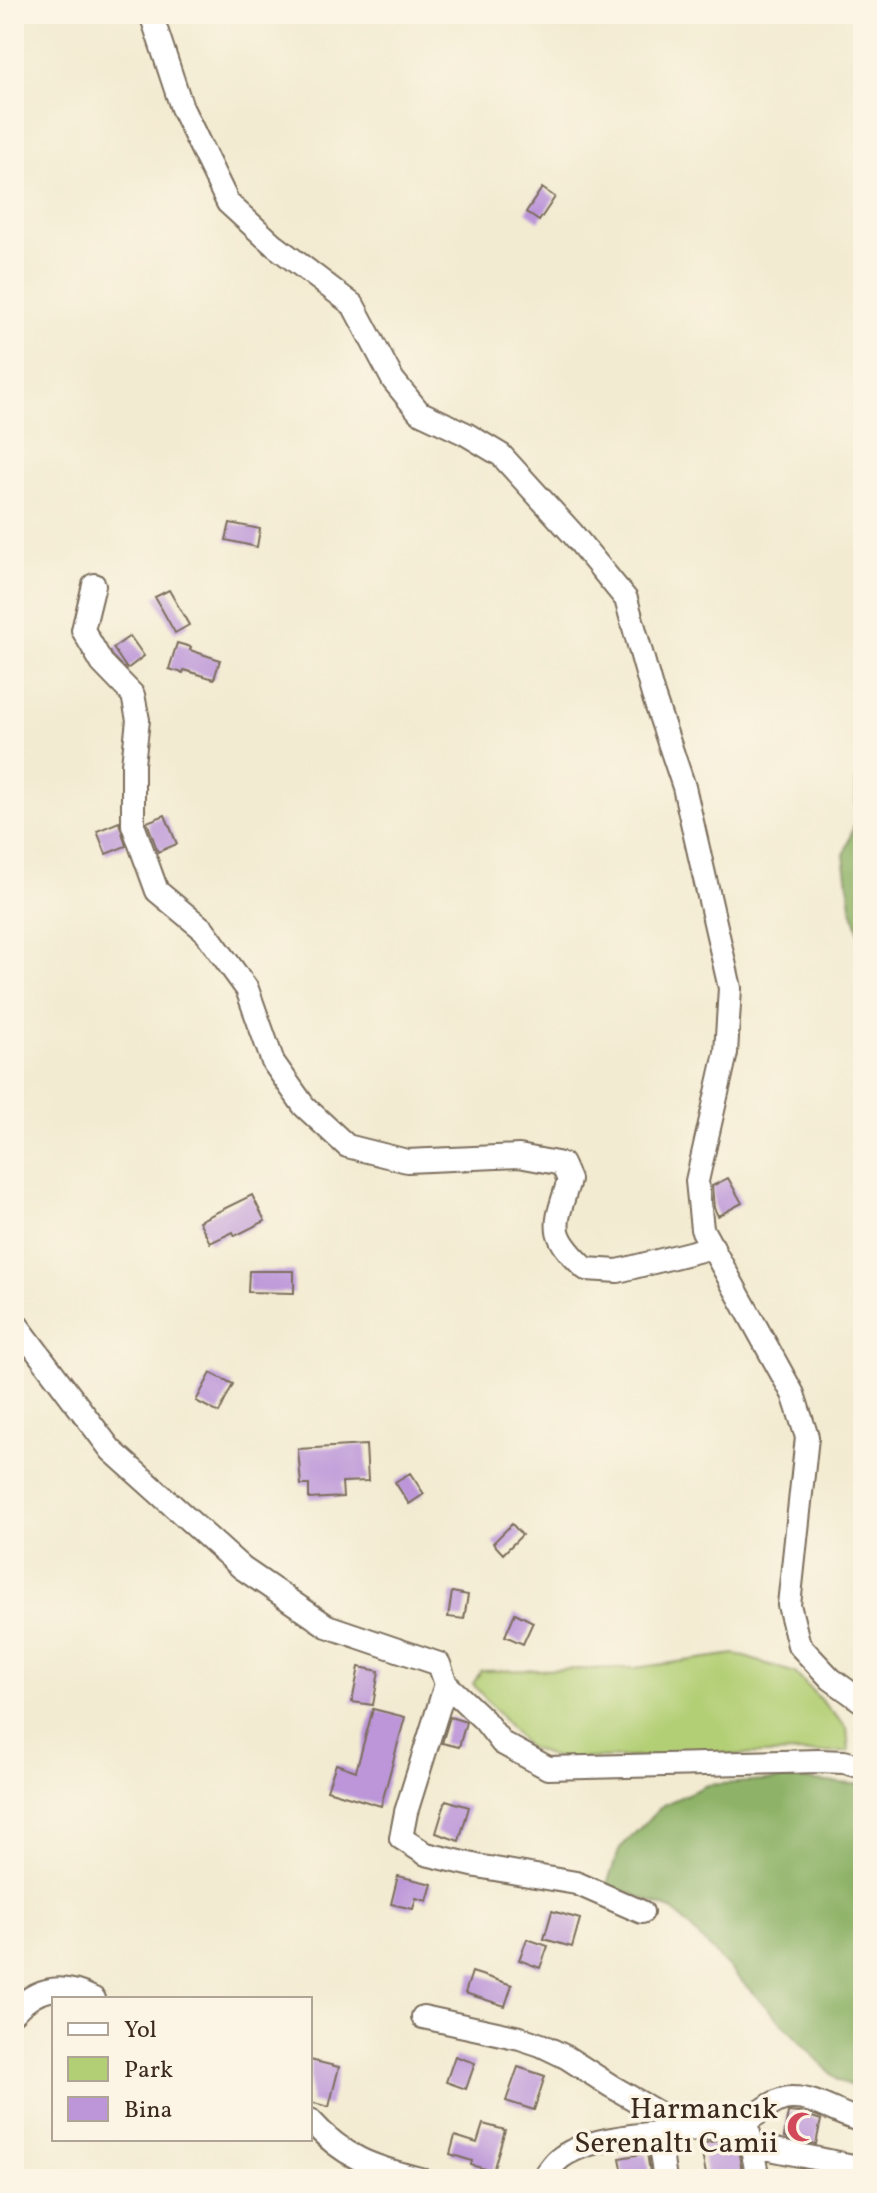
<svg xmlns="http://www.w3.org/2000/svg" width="877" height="2193" font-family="Vollkorn,serif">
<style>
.green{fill:#b3cf76;stroke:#777c4a;stroke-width:2}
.forest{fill:#8eb267;stroke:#646e42;stroke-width:2}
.building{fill:#bc96d9}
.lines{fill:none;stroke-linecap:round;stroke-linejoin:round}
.minor-casing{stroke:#7b6e5d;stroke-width:26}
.minor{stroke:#fff;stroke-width:22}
.labels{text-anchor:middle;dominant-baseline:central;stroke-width:7;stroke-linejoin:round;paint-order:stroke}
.poi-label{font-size:30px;fill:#3b2a1e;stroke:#fcf5e5;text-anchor:end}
</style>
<rect width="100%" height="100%" fill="#fcf5e5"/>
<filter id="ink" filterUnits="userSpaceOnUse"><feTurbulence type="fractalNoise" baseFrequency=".0125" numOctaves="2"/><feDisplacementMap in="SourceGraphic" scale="16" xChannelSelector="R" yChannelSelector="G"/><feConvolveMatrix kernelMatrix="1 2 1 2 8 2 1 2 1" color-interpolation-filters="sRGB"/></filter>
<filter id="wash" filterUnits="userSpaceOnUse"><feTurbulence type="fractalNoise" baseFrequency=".006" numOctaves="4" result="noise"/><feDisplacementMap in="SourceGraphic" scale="32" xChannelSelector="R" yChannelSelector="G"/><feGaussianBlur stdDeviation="1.8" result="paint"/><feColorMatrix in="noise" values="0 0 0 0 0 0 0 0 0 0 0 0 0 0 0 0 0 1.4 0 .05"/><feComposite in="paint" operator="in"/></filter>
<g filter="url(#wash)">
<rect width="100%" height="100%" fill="#f3ebd1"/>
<path class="green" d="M735,1654L795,1673L847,1728L849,1752L558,1759L527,1747L473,1684L481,1671L635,1668Z"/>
<path class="forest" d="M863,760V946L851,905L844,855L856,819V782Z
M793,1779L863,1785V2090L838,2081L674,1911L607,1884L620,1848L663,1805L707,1785Z"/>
<g id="blocks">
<path class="building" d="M542,188L555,197L539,221L526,212Z
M230,523L260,529L257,547L226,540Z
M169,590L189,625L175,633L155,597Z
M130,636L144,656L127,669L113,648Z
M177,643L191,647L190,650L220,660L214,679L184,670L183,673L169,669Z
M165,815L177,844L158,852L147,822Z
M119,822L126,846L106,854L97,831Z
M728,1178L742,1203L718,1216L714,1208L712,1186Z
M252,1195L265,1221L235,1236L233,1232L210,1243L199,1221Z
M249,1271H294V1293L248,1292Z
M211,1373L233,1384L219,1413L196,1401Z
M366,1445L368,1481L342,1482L343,1497L309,1499V1485H301L298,1449Z
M410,1473L424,1494L409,1504L395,1482Z
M512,1524L522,1535L503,1554L493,1543Z
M452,1592L468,1595L464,1619L448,1617Z
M515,1613L533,1622L523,1644L505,1636Z
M359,1667L379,1671L373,1705L352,1702Z
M373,1709L405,1717L381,1806L327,1790L336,1764L356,1771Z
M450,1717L466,1722L459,1747L442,1743Z
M446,1800L469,1807L459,1841L436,1833Z
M398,1876L432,1884L427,1901L416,1898L413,1909L391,1904Z
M552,1911L580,1919L572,1947L544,1939Z
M527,1939L548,1946L540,1968L519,1960Z
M472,1972L512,1985L505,2006L465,1993Z
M455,2056L475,2063L466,2089L446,2082Z
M310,2060L339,2067L329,2107L310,2102Z
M518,2067L545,2076L534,2110L506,2101Z
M788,2112L800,2113L821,2120L816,2144L784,2137Z
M483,2124L505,2130L493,2171L471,2165L472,2161L450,2154L455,2136L477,2143Z
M736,2137L743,2177L732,2179H707L700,2144Z
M647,2153L651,2179H624L620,2158Z"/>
</g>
</g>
<g filter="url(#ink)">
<use href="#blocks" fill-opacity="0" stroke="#7b6e5d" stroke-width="2"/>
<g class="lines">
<g class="minor-casing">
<path id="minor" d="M151,14L182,108L228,203L274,245L353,305L393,380L419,412L466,434L501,455L572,533L626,599L653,695L684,787L730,988L726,1053L697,1181L702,1229L793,1394L807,1437L789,1605L799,1645L831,1679L863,1702
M94,585L83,630L102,663L133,695L138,720L133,764V825L157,891L204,930L247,989L273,1062L304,1106L347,1146L407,1161L519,1156L562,1164L569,1180C555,1227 547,1232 586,1269L618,1271L713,1247
M14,1321L111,1450L242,1568L327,1626L439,1664L446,1684L406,1812L401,1838L426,1854L477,1866L576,1883L642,1912
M446,1684L484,1720L502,1743L548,1768L819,1761L844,1762L863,1767
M14,2012C38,1986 63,1983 94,1999
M423,2017L520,2038L541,2045L566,2057L611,2086L688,2130
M310,2120C344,2158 372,2167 420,2179
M749,2133L758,2179
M658,2134L665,2179
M751,2145L853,2166
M542,2179C548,2173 552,2165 558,2160C595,2128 695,2136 744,2121C761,2115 774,2097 793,2098C817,2098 840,2116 863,2121"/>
</g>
<use href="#minor" class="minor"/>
</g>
</g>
<defs>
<g id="mosque-bare" transform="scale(2.4)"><path d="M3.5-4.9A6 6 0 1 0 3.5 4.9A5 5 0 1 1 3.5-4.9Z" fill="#d1495b" stroke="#fcf5e5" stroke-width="2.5" paint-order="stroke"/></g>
</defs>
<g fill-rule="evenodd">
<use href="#mosque-bare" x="802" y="2127"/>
</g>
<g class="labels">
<g class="poi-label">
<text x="778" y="2110">Harmancık<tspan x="778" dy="34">Serenaltı Camii</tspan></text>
</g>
</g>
<rect width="877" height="2193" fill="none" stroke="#fcf5e5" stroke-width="48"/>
<rect x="52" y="1997" width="260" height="144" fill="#fcf5e5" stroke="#afa495" stroke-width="2"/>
<rect x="68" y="2023" width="40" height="12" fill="#ffffff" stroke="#afa495" stroke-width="2"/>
<text x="124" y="2037" font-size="24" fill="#3b2a1e">Yol</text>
<rect x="68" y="2057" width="40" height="24" fill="#b3cf76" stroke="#afa495" stroke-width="2"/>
<text x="124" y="2077" font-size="24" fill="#3b2a1e">Park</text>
<rect x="68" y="2097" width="40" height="24" fill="#bc96d9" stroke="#afa495" stroke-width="2"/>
<text x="124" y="2117" font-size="24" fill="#3b2a1e">Bina</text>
</svg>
